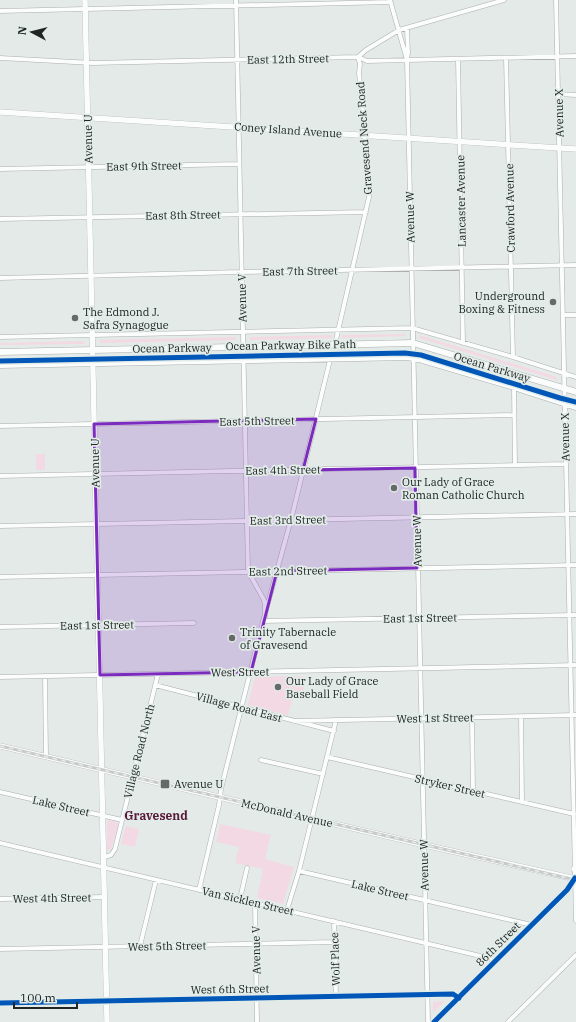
<svg xmlns="http://www.w3.org/2000/svg" width="576" height="1022" font-family="'IBM Plex Serif',serif">
<style>
.green{fill:#f2d9e3}
.lines{fill:none;stroke-linecap:round;stroke-linejoin:round}
.minor-casing{stroke:#abafae;stroke-width:5}
.secondary-casing{stroke:#abafae;stroke-width:6}
.primary-casing{stroke:#abafae;stroke-width:7}
.minor{stroke:#fbfcfc;stroke-width:4}
.secondary{stroke:#fbfcfc;stroke-width:5.5}
.primary{stroke:#fbfcfc;stroke-width:6}
.rail-casing{stroke:#c8c9c9;stroke-width:3}
.rail{stroke:#e2ece9;stroke-width:1.5;stroke-dasharray:4.5;stroke-linecap:butt}
.cycleway-casing{stroke:#e2ece9;stroke-width:8}
.cycleway{stroke:#0057b8;stroke-width:5}
.marked{fill:#7b2cbf;fill-opacity:0.2;stroke:#7b2cbf;stroke-width:3;stroke-linejoin:round}
.poi-dot{fill:#656a68;stroke:#e2ece9;stroke-width:1.5}
.labels{text-anchor:middle;dominant-baseline:central;stroke-width:3.5;stroke-linejoin:round;paint-order:stroke}
.street-label{font-size:11px;fill:#212523;stroke:#e2ece9}
.poi-label{font-size:11px;fill:#212523;stroke:#e2ece9;text-anchor:start}
.neighbourhood-label{font-size:12px;font-weight:bold;fill:#5a1a3a;stroke:#e2ece9}
</style>
<rect width="100%" height="100%" fill="#e4eae8"/>
<path class="green" d="M405,334V336L342,338V335Z
M332,335V338L250,340V337Z
M419,335L557,377V380L419,338Z
M236,337V340L100,343V340Z
M84,341L85,344L0,345V343Z
M405,350V352L250,355V353Z
M421,352L558,394L557,396L420,354Z
M236,353V355L100,358V356Z
M85,357V359L0,360V358Z
M36,454H45V470H36Z
M302,676L304,678V696H293L288,715L248,705L255,677Z
M109,820L117,822L118,825L112,847L108,851H107V822Z
M220,824L271,835L265,859L294,867L283,904L257,898L263,869L235,863L239,847L216,842Z
M126,826L139,829L135,847L121,844Z
M443,1001L444,1002L434,1011H433V1002Z"/>
<g class="lines">
<g class="minor-casing">
<path id="minor" d="M236,0L248,571L264,600L265,605V617
M390,0L407,60L428,1022
M556,0L576,921
M0,11L391,2
M0,58L93,63L358,57L367,61L576,56
M506,58L513,357
M407,59L408,53L407,28
M458,59L463,343
M558,94L576,95
M0,169L239,164
M0,219L366,212
M0,278L241,272L576,265
M563,315H576
M0,337L412,328L513,357L576,377
M335,344L369,197L362,105L359,73L360,64L358,57L366,50L399,30L504,0
M0,366L407,358L419,360L514,388L576,408
M514,388L515,465
M0,426L514,415
M0,476L566,464
M0,526L576,514
M0,577L576,565
M263,621L576,615
M0,627L194,623
M45,676L46,757
M0,677L576,665
M155,685L334,731
M521,716L522,802
M472,717L473,791
M294,721L576,715
M327,757L574,814
M261,760L323,774
M0,792L122,820
M0,843L489,958L496,960
M104,857L111,855L115,849L158,674
M299,871L532,925
M199,890L219,805L221,789L263,621L292,516L330,360
M0,899L104,897
M240,899L247,868
M255,903L257,1022
M287,910L299,871L336,720
M334,921L336,996
M140,946L156,880
M0,949L335,942
M0,1003L453,994L459,998
M508,1022L576,955"/>
</g>
<g class="secondary-casing">
<path id="secondary" d="M85,0L107,1022
M0,112L576,149
M0,746L429,846L576,879
M574,869H576
M434,1022L567,890L575,878"/>
</g>
<g class="primary-casing">
<path id="primary" d="M0,352L413,343L576,392"/>
</g>
<use href="#minor" class="minor"/>
<use href="#secondary" class="secondary"/>
<use href="#primary" class="primary"/>
<g class="rail-casing">
<path id="rail" d="M0,746L576,880"/>
</g>
<use href="#rail" class="rail"/>
<g class="cycleway-casing">
<path id="cycleway" d="M0,361L405,353L421,355L560,398L576,402
M0,1003L453,994L459,998
M434,1022L567,890L575,878"/>
</g>
<use href="#cycleway" class="cycleway"/>
</g>
<path class="marked" d="M316,419L303,470L415,468L417,568L277,571L251,672L100,675L94,424Z"/>
<g class="poi-dot">
<circle cx="553" cy="302" r="4"/>
<circle cx="75" cy="318" r="4"/>
<circle cx="394" cy="488" r="4"/>
<circle cx="232" cy="638" r="4"/>
<circle cx="278" cy="687" r="4"/>
<rect x="160" y="779" width="10" height="10" rx="2"/>
</g>
<g class="labels">
<g class="street-label">
<text transform="translate(288 59) rotate(-1)">East 12th Street</text>
<text transform="translate(559 113) rotate(-91)">Avenue X</text>
<text transform="translate(288 130) rotate(4)">Coney Island Avenue</text>
<text transform="translate(364 138) rotate(-94)">Gravesend Neck Road</text>
<text transform="translate(88 139) rotate(-91)">Avenue U</text>
<text transform="translate(144 166) rotate(-1)">East 9th Street</text>
<text transform="translate(461 201) rotate(-91)">Lancaster Avenue</text>
<text transform="translate(510 208) rotate(-91)">Crawford Avenue</text>
<text transform="translate(183 215) rotate(-1)">East 8th Street</text>
<text transform="translate(410 217) rotate(-91)">Avenue W</text>
<text transform="translate(300 271) rotate(-1)">East 7th Street</text>
<text transform="translate(242 298) rotate(-91)">Avenue V</text>
<text transform="translate(291 345) rotate(-1)">Ocean Parkway Bike Path</text>
<text transform="translate(172 348) rotate(-1)">Ocean Parkway</text>
<text transform="translate(492 367) rotate(17)">Ocean Parkway</text>
<text transform="translate(257 421) rotate(-1)">East 5th Street</text>
<text transform="translate(565 437) rotate(-91)">Avenue X</text>
<text transform="translate(95 463) rotate(-91)">Avenue U</text>
<text transform="translate(283 470) rotate(-1)">East 4th Street</text>
<text transform="translate(288 520) rotate(-1)">East 3rd Street</text>
<text transform="translate(417 541) rotate(-91)">Avenue W</text>
<text transform="translate(288 571) rotate(-1)">East 2nd Street</text>
<text transform="translate(420 618) rotate(-1)">East 1st Street</text>
<text transform="translate(97 625) rotate(-1)">East 1st Street</text>
<text transform="translate(240 672) rotate(-1)">West Street</text>
<text transform="translate(239 707) rotate(15)">Village Road East</text>
<text transform="translate(435 718) rotate(-1)">West 1st Street</text>
<text transform="translate(139 751) rotate(-76)">Village Road North</text>
<text transform="translate(450 786) rotate(13)">Stryker Street</text>
<text transform="translate(61 806) rotate(13)">Lake Street</text>
<text transform="translate(287 813) rotate(13)">McDonald Avenue</text>
<text transform="translate(424 865) rotate(-91)">Avenue W</text>
<text transform="translate(380 890) rotate(13)">Lake Street</text>
<text transform="translate(52 898) rotate(-1)">West 4th Street</text>
<text transform="translate(248 901) rotate(13)">Van Sicklen Street</text>
<text transform="translate(498 944) rotate(-45)">86th Street</text>
<text transform="translate(167 946) rotate(-1)">West 5th Street</text>
<text transform="translate(256 950) rotate(-91)">Avenue V</text>
<text transform="translate(335 959) rotate(-92)">Wolf Place</text>
<text transform="translate(230 989) rotate(-1)">West 6th Street</text>
</g>
<g class="poi-label">
<text x="545" y="296" text-anchor="end">Underground<tspan x="545" dy="13">Boxing &amp; Fitness</tspan></text>
<text x="83" y="312">The Edmond J.<tspan x="83" dy="13">Safra Synagogue</tspan></text>
<text x="402" y="482">Our Lady of Grace<tspan x="402" dy="13">Roman Catholic Church</tspan></text>
<text x="240" y="632">Trinity Tabernacle<tspan x="240" dy="13">of Gravesend</tspan></text>
<text x="286" y="681">Our Lady of Grace<tspan x="286" dy="13">Baseball Field</tspan></text>
<text x="174" y="784">Avenue U</text>
</g>
<g class="neighbourhood-label">
<text x="156" y="815">Gravesend</text>
</g>
</g>
<g transform="translate(32 32) rotate(277)" stroke="#e2ece9" stroke-width="3" paint-order="stroke">
<path d="M0-3L7 15L0 10L-7 15Z" fill="#212523"/>
<text y="-6" font-size="11" font-weight="bold" text-anchor="middle" fill="#212523">N</text>
</g>
<path d="M14 1002v6h63v-6" fill="none" stroke="#212523" stroke-width="2"/>
<text x="20" y="1002" font-size="12" fill="#212523" stroke="#e2ece9" stroke-width="3" paint-order="stroke">100 m</text>
</svg>
